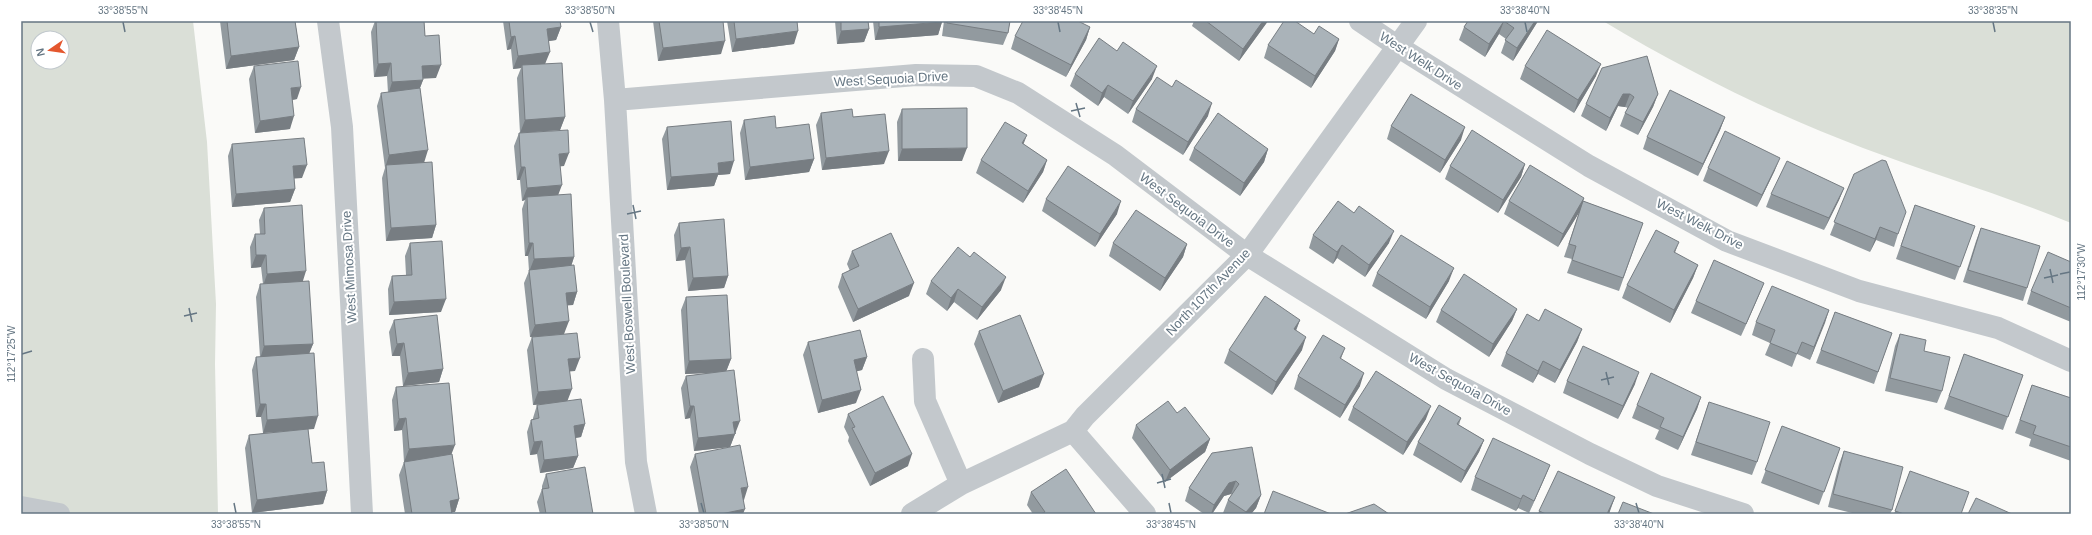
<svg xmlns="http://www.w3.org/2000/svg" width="2092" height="535" font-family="Helvetica,sans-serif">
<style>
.green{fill:#dadfd7;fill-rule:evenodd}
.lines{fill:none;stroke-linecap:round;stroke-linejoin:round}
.minor{stroke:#c3c8cc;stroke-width:22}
.wall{fill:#929a9f}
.shaded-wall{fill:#777d82}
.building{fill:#aab3b9;stroke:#777d82}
.ticks{fill:none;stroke:#657683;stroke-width:1.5}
.labels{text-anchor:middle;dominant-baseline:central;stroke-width:4;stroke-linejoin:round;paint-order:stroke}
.street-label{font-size:13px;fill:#657683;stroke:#fff}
.neatline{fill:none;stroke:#657683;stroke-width:1.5}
.ticks-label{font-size:10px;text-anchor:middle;fill:#657683}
</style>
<rect width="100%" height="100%" fill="#fafaf8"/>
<path class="green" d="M21,21H193L207,142L216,304L215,364L218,514H21ZM38,38H62V62H38Z
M1603,21H2071V223C2003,195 1932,174 1863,148C1773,114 1686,71 1603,21Z"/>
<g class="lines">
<path class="minor" d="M328,21L342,127L362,514
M608,21L615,100L636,462L646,514
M1360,21L1397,46L1589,166L1727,241L1859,291L1998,328L2071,361
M615,100L916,75L976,76L1018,93L1115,155L1247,255L1446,379L1590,454L1657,486L1743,514
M923,359L925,401L961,484
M1073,431L1145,514
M21,507L59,514
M912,514L961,484L1073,431L1085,416L1247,255L1416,21"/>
</g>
<path class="wall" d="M220,21H295L299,47L294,60L226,69Z
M375,21H424L425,36L436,78H423V80L420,88L424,162L436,225L432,238L386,241L382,178L385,168L377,106L381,93H388L387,76L374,77L371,32Z
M503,21H560L561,27L556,40L549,41L545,64L565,117L560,130L520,133L517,78L521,68L513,69L511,49L507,50Z
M653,21H723L721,54L658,61Z
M727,21H797L794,44L732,52Z
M835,21H868L869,29L864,42L837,44Z
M873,21H942V22L938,35L875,40Z
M944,21H1010L1008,33L1003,45L942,36Z
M1194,21H1268L1239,61L1192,26Z
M1468,21H1538L1513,61L1501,53L1506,39L1499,34L1485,57L1459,40L1464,27Z
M1090,27L1086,40L1066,77L1011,49L1015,36Z
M1314,34L1339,39L1335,51L1311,88L1264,58L1268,45Z
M1647,56L1658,94L1653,107L1638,135L1620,126L1625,113L1628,108L1625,107L1618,106L1606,131L1581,116L1586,104Z
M254,66L297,99L292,100L290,129L255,133L249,79Z
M1525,66L1596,76L1574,113L1520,79Z
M1075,74L1152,79L1128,114L1104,97L1098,106L1070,86Z
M902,109L962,161H898L897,122Z
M1136,109L1208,116L1183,155L1132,122Z
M821,113L853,117L884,164L822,170L816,125Z
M1725,117L1720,130L1698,176L1643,149L1647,137Z
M744,120L776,128L814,159L809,172L745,180L740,133Z
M1391,126L1461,140L1440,173L1387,139Z
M667,127L730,174L718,175L714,186L667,190L662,139Z
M519,133L564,166H560L558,195L574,257L571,266L577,292L573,305H567L564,334L575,371H570L567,401L585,424L581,437L575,438L578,456L573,468L540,473L537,454L530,455L527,432L531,420L533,419V418L537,405L551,403L533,405L527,350L532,337H530L524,283L529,271L528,256H525L522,209L525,200L522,201L520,180H517L514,146Z
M232,144L302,178H294L295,189L290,202L232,207L228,156Z
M1023,144L1047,160L1043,172L1023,203L976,173L981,160Z
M1194,148L1268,149L1264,162L1240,196L1189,160Z
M1525,164L1521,177L1498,213L1445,179L1450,166Z
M1708,168L1775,170L1757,207L1703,181Z
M1854,174L1898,234L1894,247L1876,240L1870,252L1830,235Z
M1844,188L1839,200L1824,230L1766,207L1771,194Z
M1584,198L1580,211L1558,247L1504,214L1509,201Z
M1046,199L1117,214L1095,247L1042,211Z
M1583,201L1643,223L1619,291L1567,273L1572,259L1564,257Z
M1915,205L1975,226L1955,280L1896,259Z
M264,208L302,282L313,344L309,354L314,429H308L312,463L327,491L323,504L252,513L245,448L249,435L288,431L263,433L261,417H256L252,370L256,357H260L256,297L260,284H263L261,267L251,268L250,247L255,234H260L259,220Z
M679,223L728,276L724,288L688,291L685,260L676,261L674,235Z
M1981,228L2027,288L2023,301L1963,282L1976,241Z
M1313,235L1389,243L1365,277L1337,258L1333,264L1309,248Z
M410,243L441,312L389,315L388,289L392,276L406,275L405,256Z
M1113,243L1187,244L1183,257L1160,291L1109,256Z
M852,251L909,296L853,322L838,287L842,274L850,271L847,264Z
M1675,253L1698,265L1693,278L1670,323L1622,298L1627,285Z
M2071,262V322L2027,304L2031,291Z
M1377,273L1449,281L1426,319L1372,286Z
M931,281L1001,290L977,320L954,302L947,311L926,294Z
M1764,283L1759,295L1741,336L1691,313L1696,301Z
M686,297L731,359L726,371L736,434H735L730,447L694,451L690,418L685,419L681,388L686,376L709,373L685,374L681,310Z
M1517,309L1512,321L1489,357L1436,322L1441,310Z
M1829,310L1810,360L1797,354L1792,367L1765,355L1770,343L1752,335L1756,322Z
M1835,312L1892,333L1874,384L1816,363Z
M394,320L443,369L439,382L403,386L400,356H392L389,332Z
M1300,320L1296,331L1302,350L1272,395L1224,363L1229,350Z
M1539,321L1582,329L1577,342L1555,383L1538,374L1533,383L1501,366L1506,353Z
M979,331L1039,387L998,403L974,344Z
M1900,334L1924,351L1942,391L1937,403L1885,391L1895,346Z
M808,342L867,357L862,370L857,371L856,403L818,413L803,355Z
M1964,354L2023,375L2003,430L1944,409Z
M1298,376L1360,386L1340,418L1294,389Z
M1567,381L1635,384L1618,419L1563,393Z
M2032,385L2071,398V461L2029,446L2031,439L2015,433Z
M396,387L451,455L459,499L455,512H452V514H405L399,475L404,462L411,461L404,462L402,430L394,431L392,400Z
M1701,397L1697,409L1678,450L1655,439L1659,430L1632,418L1637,405Z
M1709,402L1757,462L1752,475L1691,455Z
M1353,407L1426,419L1403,455L1348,420Z
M1177,413L1210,439L1205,452L1165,482L1132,438L1136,425Z
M848,414L908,466L870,486L848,441L849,437L844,427Z
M1461,418L1459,425L1484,440L1479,452L1461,483L1413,455L1418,442Z
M1782,426L1840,448L1819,505L1761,483Z
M1844,451L1892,510L1890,514H1856L1828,507L1839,464Z
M1212,453L1261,495L1256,508L1251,514H1225L1223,513L1228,500L1232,494H1231L1224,496L1212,514H1204L1185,501L1189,488Z
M695,454L744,500H743V514H699L690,467Z
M1550,465L1545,477L1529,513L1518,508L1516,511L1471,490L1475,477Z
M1910,471L1961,514H1894Z
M546,474L593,514H540L537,502L542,489V486Z
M1031,492L1096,514H1033L1027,505Z
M1615,497L1609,514H1538L1539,511Z"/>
<path class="shaded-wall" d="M1263,21H1268L1239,61L1243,49Z
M1504,21L1499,34L1485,57L1489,44Z
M1535,21H1538L1513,61L1517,48Z
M942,22L938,35L875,40L879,27Z
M561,27L556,40L542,42L547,29Z
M1090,27L1086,40L1066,77L1071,65Z
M869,29L864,42L837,44L841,31Z
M798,31L794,44L732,52L736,39Z
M515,36L511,49L507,50L511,37Z
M1339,39L1335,51L1311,88L1315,76Z
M725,41L721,54L658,61L663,48Z
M299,47L294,60L226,69L231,56Z
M550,52L545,64L522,65L521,68L513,69L518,56Z
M391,63L387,76L374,77L378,64Z
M1601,64L1596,76L1574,113L1578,100Z
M441,65L436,78L418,79L422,66Z
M1157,66L1152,79L1128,114L1133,101Z
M423,80L418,93L388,95L392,82Z
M1108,85L1104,97L1098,106L1102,93Z
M301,87L297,99L286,101L291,88Z
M1623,94H1630L1625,107L1618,106L1606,131L1610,118Z
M1658,94L1653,107L1638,135L1643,122Z
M1212,103L1208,116L1183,155L1188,142Z
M294,116L290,129L255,133L260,121Z
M565,117L560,130L520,133L525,120Z
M1725,117L1720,130L1698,176L1703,164Z
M1465,127L1461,140L1440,173L1445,160Z
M1027,135L1022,148V143Z
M967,148L962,161H898L902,149Z
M1268,149L1264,162L1240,196L1244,183Z
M428,150L424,163L386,165L385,168L389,155Z
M889,151L884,164L822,170L826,158Z
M569,153L564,166L555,167L559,154Z
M1780,158L1775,170L1757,207L1762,195Z
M814,159L809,172L745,180L750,167Z
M1047,160L1043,172L1023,203L1028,191Z
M734,161L730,174L718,175L714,186L667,190L671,177L718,163Z
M1525,164L1521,177L1498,213L1503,200Z
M307,165L302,178L288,179L293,166Z
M521,167H525L520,180H517Z
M562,185L557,198L527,197L525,200L522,201L527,188Z
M1844,188L1839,200L1824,230L1829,218Z
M295,189L290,202L232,207L236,194Z
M1584,198L1580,211L1558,247L1563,234Z
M1121,201L1117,214L1095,247L1100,234Z
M436,225L432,238L386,241L391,228Z
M1880,227L1876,240L1870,252L1875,239Z
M1394,231L1389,243L1365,277L1369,265Z
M1679,242L1674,255V252Z
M529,243H533L528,256H525Z
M1187,244L1183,257L1160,291L1165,278Z
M1342,245L1337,258L1333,264L1337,252Z
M690,247L685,260L676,261L681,248Z
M256,255H266L261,267L251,268Z
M574,257L570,270L529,272L534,259Z
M1698,265L1693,278L1670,323L1674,310Z
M1454,268L1449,281L1426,319L1430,307Z
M306,271L302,284L263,286L267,274Z
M728,276L724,288L688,291L693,278Z
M1006,277L1001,290L977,320L982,307Z
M914,283L909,296L853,322L858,309Z
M1764,283L1759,295L1741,336L1746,324Z
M958,289L954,302L947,311L951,298Z
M577,292L573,305L561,306L566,293Z
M446,299L441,312L389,315L394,302Z
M1517,309L1512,321L1489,357L1493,344Z
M1829,310L1825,323L1810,360L1814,347Z
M1300,320L1295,332L1294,329Z
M569,321L564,334L530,337L535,325Z
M1582,329L1577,342L1555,383L1560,370Z
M1306,337L1302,350L1272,395L1276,382Z
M404,343L400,356H392L397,344Z
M313,344L308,356L260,359L264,346Z
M1345,348L1340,361V358Z
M867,357L862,370L850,373L854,360Z
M580,358L575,371L564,372L568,359Z
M731,359L726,372L685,374L689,361Z
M1543,361L1538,374L1533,383L1538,371Z
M443,369L439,382L403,386L408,373Z
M1639,372L1635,384L1618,419L1623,406Z
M1364,373L1360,386L1340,418L1345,405Z
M1044,374L1039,387L998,403L1003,391Z
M572,389L567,402L533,405L538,392Z
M861,390L856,403L818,413L822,400Z
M1701,397L1697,409L1678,450L1683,437Z
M260,404H266L261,417H256Z
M690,406H694L690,418L685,419Z
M1431,406L1426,419L1403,455L1407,442Z
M318,416L314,429L263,433L267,420Z
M406,418L402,430L394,431L399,419Z
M740,421L730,447L694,451L698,438L733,422Z
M585,424L581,437L569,439L574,426Z
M1210,439L1205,452L1165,482L1170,470Z
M1484,440L1479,452L1461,483L1465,471Z
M542,441L537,454L530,455L534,442Z
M455,445L450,458L404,462L409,449Z
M912,454L908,466L870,486L875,473Z
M578,456L573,468L540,473L544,460Z
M1550,465L1545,477L1529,513L1534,501Z
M1236,481L1231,494L1224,496L1212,514H1211L1214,505L1229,483Z
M748,487L744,500L736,501L741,488Z
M327,491L323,504L252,513L257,500Z
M1261,495L1256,508L1251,514H1245L1246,512Z
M1523,495L1518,508L1516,511L1521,499Z
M1615,497L1610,510L1609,514H1607Z
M459,499L455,512L445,513L450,501Z
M745,509L743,514H721Z"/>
<path class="building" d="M227,21H295L299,47L231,56Z
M376,21H424L425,36L439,35L441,65L422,66L423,80L392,82L391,63L378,64Z
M509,21H560L561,27L547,29L550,52L518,56L515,36L511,37Z
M659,21H723L725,41L663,48Z
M734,21H797L798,31L736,39Z
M841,21H868L869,29L841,31Z
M879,21H942V22L879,27Z
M947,21H1010L1008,33L947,23Z
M1023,21H1078L1090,27L1071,65L1015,36Z
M1206,21H1263L1243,49Z
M1284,21H1295L1314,34L1319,26L1339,39L1315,76L1268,45Z
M1468,21H1535L1517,48L1505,40L1514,28L1504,21L1489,44L1464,27Z
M1547,30L1601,64L1578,100L1525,66Z
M1099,38L1117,51L1123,42L1157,66L1133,101L1108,85L1102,93L1075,74Z
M1647,56L1658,94L1643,122L1625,113L1634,97L1630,94H1623L1610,118L1586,104L1602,68Z
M298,61L301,87L291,88L294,116L260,121L254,66Z
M562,63L565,117L525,120L522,65Z
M1157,77L1172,87L1176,80L1212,103L1188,142L1136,109Z
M420,88L428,150L389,155L381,93Z
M1670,90L1725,117L1703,164L1647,137Z
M1411,94L1465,127L1445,160L1391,126Z
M967,108V148L902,149V109Z
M852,109L853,117L885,114L889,151L826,158L821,113Z
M1218,113L1268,149L1244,183L1194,148Z
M775,116L776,128L809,124L814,159L750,167L744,120Z
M731,121L734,161L718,163L719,173L671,177L667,127Z
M1005,122L1027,135L1022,143L1047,160L1028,191L981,160Z
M568,130L569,153L559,154L562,185L527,188L525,167H521L519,133Z
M1472,130L1525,164L1503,200L1450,166Z
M1725,131L1780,158L1762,195L1708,168Z
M304,138L307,165L293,166L295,189L236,194L232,144Z
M1882,160L1886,161L1906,212L1898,234L1880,227L1875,239L1834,222L1854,174Z
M1787,161L1844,188L1829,218L1771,194Z
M432,162L436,225L391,228L386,165Z
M1530,165L1584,198L1563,234L1509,201Z
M1068,166L1121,201L1100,234L1046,199Z
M571,194L574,257L534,259L533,243H529L527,197Z
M1338,201L1354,213L1359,206L1394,231L1369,265L1342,245L1337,252L1313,235Z
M1583,201L1643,223L1623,278L1572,260L1576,246L1569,244Z
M302,205L306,271L267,274L266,255H256L255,234H265L264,208Z
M1915,205L1975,226L1960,267L1901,246Z
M1136,210L1187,244L1165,278L1113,243Z
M724,219L728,276L693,278L690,247L681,248L679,223Z
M1981,228L2040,246L2027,288L1968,270Z
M1656,230L1679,242L1674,252L1698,265L1674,310L1627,285Z
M891,233L914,283L858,309L842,274L859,266L852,251Z
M1401,235L1454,268L1430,307L1377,273Z
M442,241L446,299L394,302L392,276L412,275L410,243Z
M958,247L970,257L974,252L1006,277L982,307L958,289L951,298L931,281Z
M2048,252L2071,262V308L2031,291Z
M1714,260L1764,283L1746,324L1696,301Z
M574,265L577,292L566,293L569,321L535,325L529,270Z
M1464,274L1517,309L1493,344L1441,310Z
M309,281L313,344L264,346L260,284Z
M1772,286L1829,310L1814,347L1802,342L1797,354L1770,343L1775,330L1756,322Z
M727,295L731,359L689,361L686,297Z
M1265,296L1300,320L1294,329L1306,337L1276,382L1229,350Z
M1545,309L1582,329L1560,370L1543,361L1538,371L1506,353L1527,314L1539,321Z
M1835,312L1892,333L1878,372L1821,350Z
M437,315L443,369L408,373L404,343L397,344L394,320Z
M1020,315L1044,374L1003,391L979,331Z
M860,330L867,357L854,360L861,390L822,400L808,342Z
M577,333L580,358L568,359L572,389L538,392L532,337Z
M1900,334L1926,340L1924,351L1950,357L1942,391L1890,378Z
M1323,335L1345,348L1340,358L1364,373L1345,405L1298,376Z
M1583,346L1639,372L1623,406L1567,381Z
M314,353L318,416L267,420L266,404H260L256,357Z
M1964,354L2023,375L2008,417L1949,396Z
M734,370L740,421L733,422L735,434L698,438L694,406H690L686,376Z
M1376,371L1431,406L1407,442L1353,407Z
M1651,373L1701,397L1683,437L1660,427L1664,418L1637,405Z
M449,383L455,445L409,449L406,418L399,419L396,387Z
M2032,385L2071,398V447L2033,434L2036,426L2020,420Z
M883,396L912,454L875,473L852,428L855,427L848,414Z
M581,399L585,424L574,426L578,456L544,460L542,441L534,442L531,420L539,418L537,405Z
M1168,401L1177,413L1185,407L1210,439L1170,470L1136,425Z
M1709,402L1770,422L1757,462L1696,442Z
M1439,405L1461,418L1457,424L1484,440L1465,471L1418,442Z
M1782,426L1840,448L1824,492L1765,470Z
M308,429L312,463L324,462L327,491L257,500L249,435Z
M1493,438L1550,465L1534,501L1523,495L1521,499L1475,477Z
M740,445L748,487L741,488L745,509L721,514H706L695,454Z
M1252,447L1261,495L1246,512L1228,500L1239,484L1236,481L1229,483L1214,505L1189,488L1212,453Z
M1844,451L1903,467L1892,510L1833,494Z
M452,454L459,499L450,501L452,514H412L404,462Z
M585,467L593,514H546L542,489L549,488L546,474Z
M1066,469L1096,514H1041L1045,512L1031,492Z
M1558,471L1615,497L1607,514H1546L1539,511Z
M1910,471L1969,492L1961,514H1904L1895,511Z
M1273,491L1331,514H1264Z
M1976,498L2012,514H1968Z
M1623,502L1654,514H1618Z
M1374,504L1389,514H1345Z"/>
<path class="ticks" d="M123,22L125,32M590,22L593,32M1058,22L1060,32M1525,22L1527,32M1993,22L1995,32M1076,103L1080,117M1071,111L1085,108M633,205L636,219M627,214L641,211M2050,269L2053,283M2060,274L2070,272M2044,278L2058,275M189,308L192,322M184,316L197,313M22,354L32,351M1606,372L1609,385M1601,380L1614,377M1162,474L1165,488M1157,483L1171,479M234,503L236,513M701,503L704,513M1169,503L1171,513M1636,503L1639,513"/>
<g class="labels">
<g class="street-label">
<text transform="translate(1421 61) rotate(33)">West Welk Drive</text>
<text transform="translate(891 79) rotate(-3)">West Sequoia Drive</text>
<text transform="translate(1187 210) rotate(37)">West Sequoia Drive</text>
<text transform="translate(1700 224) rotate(27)">West Welk Drive</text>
<text transform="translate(349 267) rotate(-93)">West Mimosa Drive</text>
<text transform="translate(1208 292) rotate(-46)">North 107th Avenue</text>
<text transform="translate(627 304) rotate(-93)">West Boswell Boulevard</text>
<text transform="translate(1460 384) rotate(29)">West Sequoia Drive</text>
</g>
</g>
<rect width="2092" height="535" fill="none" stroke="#ffffff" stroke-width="44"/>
<g transform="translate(50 50) rotate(257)"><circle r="19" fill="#ffffff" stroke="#c1c8cd"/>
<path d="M0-3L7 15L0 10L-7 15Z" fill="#e4572e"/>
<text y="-6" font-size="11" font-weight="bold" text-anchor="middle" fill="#657683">N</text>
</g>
<rect x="22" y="22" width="2048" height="491" class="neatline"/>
<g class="ticks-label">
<text x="123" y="14">33°38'55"N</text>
<text x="590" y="14">33°38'50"N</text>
<text x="1058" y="14">33°38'45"N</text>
<text x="1525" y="14">33°38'40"N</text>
<text x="1993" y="14">33°38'35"N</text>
<text transform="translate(2081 272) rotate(-90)" y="4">112°17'30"W</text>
<text transform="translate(11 354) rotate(-90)" y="4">112°17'25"W</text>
<text x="236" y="528">33°38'55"N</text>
<text x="704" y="528">33°38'50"N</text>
<text x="1171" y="528">33°38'45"N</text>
<text x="1639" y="528">33°38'40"N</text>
</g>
</svg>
